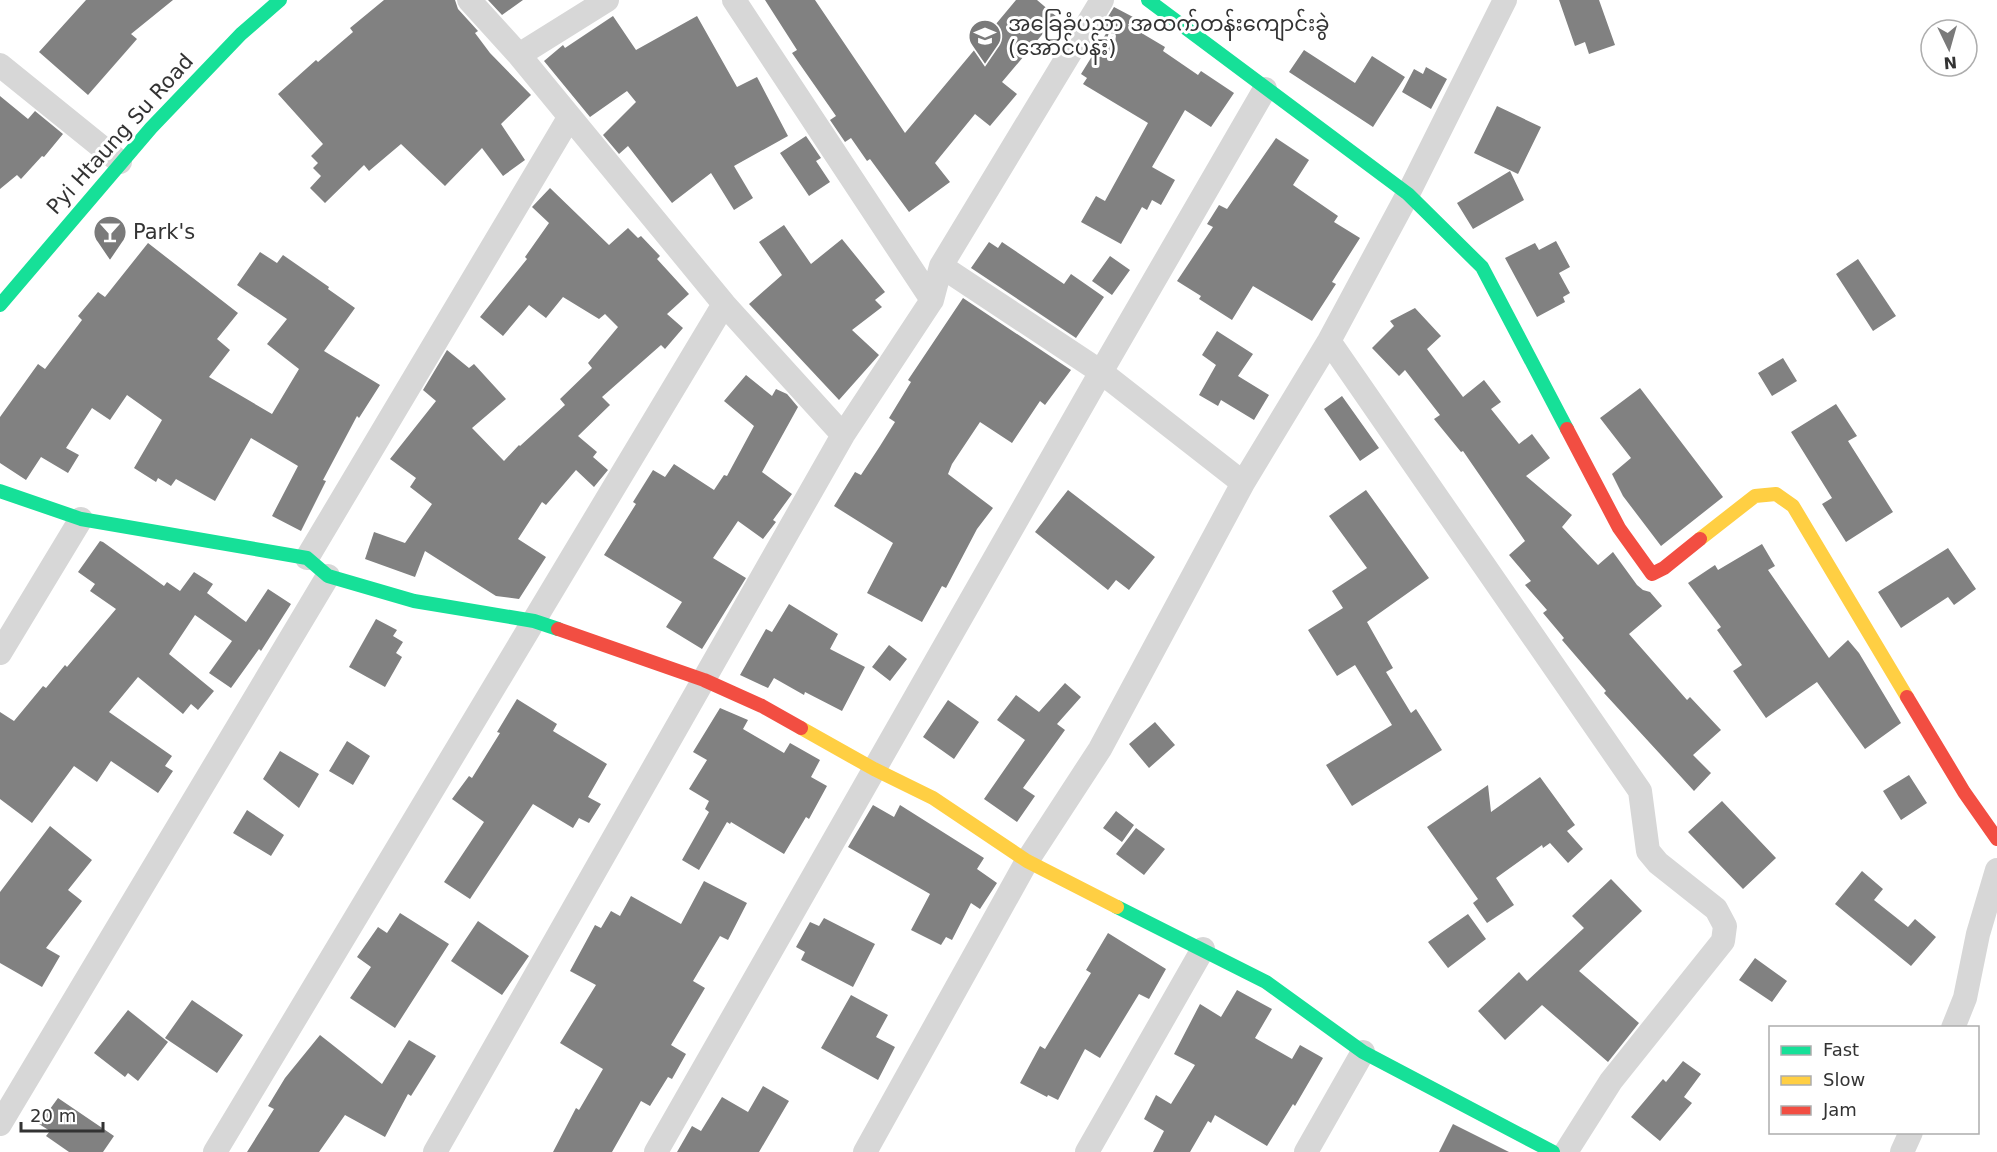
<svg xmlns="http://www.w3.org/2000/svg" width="1997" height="1152" font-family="'DejaVu Sans','Noto Sans Myanmar',sans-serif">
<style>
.building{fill:#818181}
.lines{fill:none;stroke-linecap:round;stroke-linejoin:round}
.street{stroke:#d7d7d7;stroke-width:24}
.fast{stroke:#16e098;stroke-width:14}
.slow{stroke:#ffcf43;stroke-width:14}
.jam{stroke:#f24e42;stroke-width:14}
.labels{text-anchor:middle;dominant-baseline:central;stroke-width:6;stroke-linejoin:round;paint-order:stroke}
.poi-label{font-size:21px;fill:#333;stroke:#fff;text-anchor:start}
.street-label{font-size:21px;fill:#333;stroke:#fff}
</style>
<rect width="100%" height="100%" fill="#fff"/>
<path class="building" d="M86,0H173L131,34L137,39L88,95L39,52Z
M384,0H455L458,9L478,31L475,33L490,53L531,95L501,124L525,160L503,176L482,148L445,186L401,144L369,171L364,165L325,203L310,188L321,176L313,168L318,163L311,156L323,144L278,94L316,60L318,62L353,32L350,28Z
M488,0H523L502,15Z
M765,0H815L905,133L1016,0H1037L1057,17L1002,82L1017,94L990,126L975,114L935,163L950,182L909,212L870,159L867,161L851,138L845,142L830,120L836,116L792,53L797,50Z
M1559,0H1599L1615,45L1589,54L1585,42L1575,46Z
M1114,7L1133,17L1128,25L1165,47L1163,51L1198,75L1201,71L1234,93L1211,127L1185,110L1152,167L1175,180L1161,205L1152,200L1147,210L1142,207L1121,244L1081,222L1096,196L1105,201L1148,123L1083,84L1087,78L1081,74L1107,32L1101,28Z
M613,16L636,50L697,16L737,87L757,77L788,136L734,166L753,198L734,210L711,173L672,203L628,146L619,154L603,135L636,102L627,91L590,117L544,61L563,45L565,48Z
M1304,50L1355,83L1372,56L1405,77L1373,127L1289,72Z
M1426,67L1447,79L1431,109L1402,92L1414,69L1423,74Z
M0,96L28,119L35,111L63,134L44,157L42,156L21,179L17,175L0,189Z
M1497,106L1541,127L1518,174L1474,153Z
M806,136L821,158L816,161L830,182L809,196L780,153Z
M1276,138L1309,160L1293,185L1338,216L1334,222L1360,238L1332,282L1336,284L1312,321L1253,286L1232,320L1199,299L1201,296L1177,281L1213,227L1207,224L1219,205L1227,209Z
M1510,171L1524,200L1473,229L1457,203Z
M550,188L609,245L628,228L638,238L641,236L660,256L657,259L689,294L667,314L683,328L665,349L661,345L602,397L610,405L578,436L597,452L593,457L608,470L594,487L576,470L546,505L542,502L518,539L546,557L519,599L496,596L425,551L415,577L365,559L374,532L405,543L432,504L410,487L416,478L390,459L436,401L423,390L447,350L469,368L474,364L506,399L472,428L504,461L519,445L520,446L565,405L560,399L592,368L588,363L618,327L605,314L599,319L563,297L546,318L529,305L503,336L480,317L527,259L525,257L549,223L532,207Z
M784,225L811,264L842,239L885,292L875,300L882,307L852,330L879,355L839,400L749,304L782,275L759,242Z
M1556,241L1570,267L1559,273L1570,293L1563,297L1565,302L1537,317L1505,258L1535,243L1539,250Z
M989,242L998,248L1002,242L1064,284L1071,274L1104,297L1076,338L971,268Z
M148,243L238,313L217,339L230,350L209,377L272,414L299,369L267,344L287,319L237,285L260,252L277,263L283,255L329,287L328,289L355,308L324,351L380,385L359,418L357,416L323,480L326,481L301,531L272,516L298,466L251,438L215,501L176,479L171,486L158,478L156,482L134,468L162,420L127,395L110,420L92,408L66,448L79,455L68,473L41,457L26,480L0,463V417L38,364L45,369L82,320L78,316L98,292L105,297Z
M1110,256L1130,270L1112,295L1092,281Z
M1858,259L1896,316L1873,331L1836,274Z
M963,298L1071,370L1045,405L1040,401L1012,443L980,422L952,464L948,474L993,508L977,529L946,588L942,586L922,622L867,593L893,543L834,506L855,472L861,475L880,446L882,447L880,446L895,422L889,418L911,382L908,380Z
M1415,308L1441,336L1427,349L1463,397L1484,380L1501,402L1491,409L1519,444L1532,434L1550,458L1526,476L1572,515L1562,527L1598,565L1613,552L1637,585L1643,590L1650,592L1662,606L1629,634L1687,700L1690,697L1721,730L1693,755L1711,773L1694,791L1604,693L1606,691L1562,640L1564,638L1543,613L1547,610L1525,585L1531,581L1509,555L1525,541L1463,451L1461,452L1434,419L1440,415L1405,370L1399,376L1372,348L1394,326L1390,321Z
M1217,331L1253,354L1238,376L1269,395L1254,420L1221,400L1218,406L1199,395L1216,365L1202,355Z
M1783,358L1797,381L1772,396L1758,373Z
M746,375L772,396L776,389L787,394L798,407L762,472L792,494L773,520L776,522L763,539L738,521L713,558L746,578L702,649L666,627L682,602L604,555L636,504L633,502L653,470L665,477L674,464L714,490L724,475L727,476L754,426L724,401Z
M1640,388L1723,497L1661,546L1623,496L1612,474L1631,458L1600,418Z
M1342,396L1379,448L1360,461L1324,409Z
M1836,404L1857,436L1848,441L1893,512L1846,542L1822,504L1832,498L1791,432Z
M1068,490L1155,557L1129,590L1116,580L1108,590L1035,532Z
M1366,490L1429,578L1367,622L1393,668L1386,672L1411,713L1416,709L1442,750L1352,806L1326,765L1392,725L1355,665L1337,676L1308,630L1343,608L1332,591L1367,568L1329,516Z
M100,541L103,542L164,586L167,582L180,591L194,572L213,584L207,593L246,622L268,589L291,604L261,651L259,649L231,688L209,673L232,641L195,615L169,654L214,691L198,710L191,704L183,714L138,677L109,712L172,756L165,766L173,771L158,793L111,761L97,782L74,766L32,823L0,799V712L14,721L43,686L46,688L65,665L67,667L116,609L90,591L95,584L78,572Z
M1762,544L1775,566L1768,570L1829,658L1848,640L1859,653L1901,723L1865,749L1817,682L1766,718L1733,671L1742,665L1717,630L1721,627L1688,583L1715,565L1718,570Z
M1948,548L1976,589L1954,605L1948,597L1901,628L1878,592Z
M789,604L838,634L830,649L865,667L842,711L805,692L804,695L774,678L768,688L740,675L766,629L772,632Z
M376,619L397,630L393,636L403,642L396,653L402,657L385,687L349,667Z
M889,645L907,659L890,681L872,667Z
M1065,683L1081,697L1057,724L1065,730L1023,788L1035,796L1017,822L984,799L1025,740L997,720L1016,695L1039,712Z
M517,699L557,724L553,731L607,764L588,797L601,804L589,823L579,818L573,828L533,804L470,899L444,882L484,822L452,799L469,776L472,778L500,733L497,732Z
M948,700L979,722L954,759L923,737Z
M720,708L748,720L743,729L784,753L790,743L820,760L811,777L827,786L809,819L806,817L784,854L731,822L730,824L727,822L699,870L682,860L709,812L705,809L709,801L689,789L707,760L693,752Z
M1155,722L1175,745L1149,768L1129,744Z
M347,741L370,756L353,785L329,771Z
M280,751L319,774L299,808L263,779Z
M1909,775L1927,803L1901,820L1883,791Z
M1540,777L1575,825L1567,831L1583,849L1568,863L1550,843L1543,848L1542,845L1496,878L1514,905L1487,923L1473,903L1478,899L1427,827L1488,785L1491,812Z
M1722,801L1776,858L1743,889L1688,832Z
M873,805L894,817L900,805L984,858L977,869L997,883L980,909L971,903L952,940L946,937L941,945L911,930L930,894L848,847Z
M247,810L284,835L271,856L233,833Z
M1116,811L1134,825L1122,842L1103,828Z
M50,826L92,860L68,890L82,901L46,948L60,956L42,987L0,963V892Z
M1136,828L1165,849L1144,875L1116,854Z
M1862,871L1883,889L1874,900L1908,927L1915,919L1936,937L1911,966L1835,904Z
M1611,879L1642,911L1579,971L1639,1023L1608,1062L1542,1005L1505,1040L1478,1011L1519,972L1527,981L1584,928L1572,916Z
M704,881L747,903L728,940L720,936L693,981L705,988L671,1045L686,1054L672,1079L668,1077L650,1106L641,1101L612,1152H553L576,1108L579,1110L603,1069L560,1043L596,985L570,971L595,925L601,928L611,911L620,916L631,896L681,924Z
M400,913L449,944L395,1028L350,998L371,967L357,957L378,927L387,933Z
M1468,914L1486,939L1448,968L1428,942Z
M824,918L875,944L853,987L801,960L805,952L796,947L810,922L819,926Z
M478,921L529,956L502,995L451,961Z
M1108,933L1166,969L1149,999L1139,994L1100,1058L1085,1049L1058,1100L1048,1095L1047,1097L1020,1083L1040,1046L1045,1049L1091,973L1086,970Z
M1755,958L1787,981L1772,1002L1739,980Z
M1237,990L1272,1009L1255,1038L1292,1059L1300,1045L1323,1058L1295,1106L1293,1104L1267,1146L1215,1115L1211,1123L1208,1121L1190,1152H1153L1164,1131L1144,1119L1156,1095L1171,1104L1195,1065L1174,1054L1200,1004L1221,1017Z
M851,995L888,1015L876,1037L895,1047L878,1080L821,1048Z
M192,1000L243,1035L217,1073L165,1038Z
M128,1010L168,1042L138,1081L128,1073L125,1077L94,1053Z
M320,1035L382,1084L409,1040L436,1056L411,1096L408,1094L385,1137L345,1115L319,1152H247L274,1109L268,1106L285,1078Z
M1683,1061L1701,1074L1684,1097L1692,1103L1660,1141L1631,1117L1663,1079L1666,1082Z
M763,1086L789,1101L759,1152H677L692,1126L701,1131L722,1097L748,1112Z
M58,1098L114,1136L103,1152H69L46,1136L50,1131L39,1124Z
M1453,1124L1509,1152H1439Z"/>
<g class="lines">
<path class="street" d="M469,0L519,55L724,304L843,435
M734,0L932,300
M519,55L607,0
M0,65L120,162
M941,266L1101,372L1243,483
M1329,341L1640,791L1648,851L1658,863L1716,909L1725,926L1723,941L1611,1081L1566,1152
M307,558L569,118
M0,653L81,519
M1953,1028L1965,998L1978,934L1997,870
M0,1124L328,576
M215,1152L724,304
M435,1152L843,435L932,300L941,266L1102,0
M656,1152L1101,372L1265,89
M865,1152L1027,861L1100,749L1243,483L1329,341L1408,194L1505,0
M1087,1152L1203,949
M1306,1152L1363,1052
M1902,1152L1911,1132"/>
<path class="fast" d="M1148,0L1408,194L1482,267L1567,429
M0,305L151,128L241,34L280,0
M0,491L81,519L307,558L328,576L414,601L534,621L558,629
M1117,907L1266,982L1363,1052L1553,1152"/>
<path class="slow" d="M1700,539L1755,496L1776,494L1793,506L1907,697
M801,728L874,769L933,798L1027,861L1117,907"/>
<path class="jam" d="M1567,429L1619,528L1652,574L1664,568L1700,539
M558,629L704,680L762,706L801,728
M1907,697L1964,792L1997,839"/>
</g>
<defs>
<g id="school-pin" transform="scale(1.725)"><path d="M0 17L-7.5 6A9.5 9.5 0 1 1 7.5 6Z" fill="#7a7a7a" stroke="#fff"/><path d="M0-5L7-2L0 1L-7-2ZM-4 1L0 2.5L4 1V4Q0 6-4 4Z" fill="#fff"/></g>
<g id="bar-pin" transform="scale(1.725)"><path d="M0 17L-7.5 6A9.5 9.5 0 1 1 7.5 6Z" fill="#7a7a7a" stroke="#fff"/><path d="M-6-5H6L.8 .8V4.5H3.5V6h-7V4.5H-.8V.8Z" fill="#fff"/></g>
</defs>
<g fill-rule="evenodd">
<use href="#school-pin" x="985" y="36"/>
<use href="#bar-pin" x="110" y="232"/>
</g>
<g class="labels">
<g class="poi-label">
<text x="1008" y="24">အခြေခံပညာ အထက်တန်းကျောင်းခွဲ<tspan x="1008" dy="24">(အောင်ပန်း)</tspan></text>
<text x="133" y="232">Park's</text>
</g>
<g class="street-label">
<text transform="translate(120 134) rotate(-48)">Pyi Htaung Su Road</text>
</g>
</g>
<rect x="1769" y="1026" width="210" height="108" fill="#ffffff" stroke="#adadad" stroke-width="1.5"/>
<rect x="1781" y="1046" width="30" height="9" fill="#16e098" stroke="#adadad" stroke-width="1.5"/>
<text x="1823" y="1056" font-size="18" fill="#333333">Fast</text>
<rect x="1781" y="1076" width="30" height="9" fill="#ffcf43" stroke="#adadad" stroke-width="1.5"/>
<text x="1823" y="1086" font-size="18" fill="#333333">Slow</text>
<rect x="1781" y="1106" width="30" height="9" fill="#f24e42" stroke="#adadad" stroke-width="1.5"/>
<text x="1823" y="1116" font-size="18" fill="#333333">Jam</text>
<g transform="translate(1949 48) rotate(175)"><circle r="28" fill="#ffffff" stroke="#adadad" stroke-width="1.5"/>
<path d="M0-4.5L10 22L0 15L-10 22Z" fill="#7a7a7a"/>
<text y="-9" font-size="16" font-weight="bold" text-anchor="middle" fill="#333333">N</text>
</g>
<path d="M21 1122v9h82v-9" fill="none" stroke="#333333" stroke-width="3"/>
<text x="30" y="1122" font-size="18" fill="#333333" stroke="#ffffff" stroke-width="4.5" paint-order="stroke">20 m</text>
</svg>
